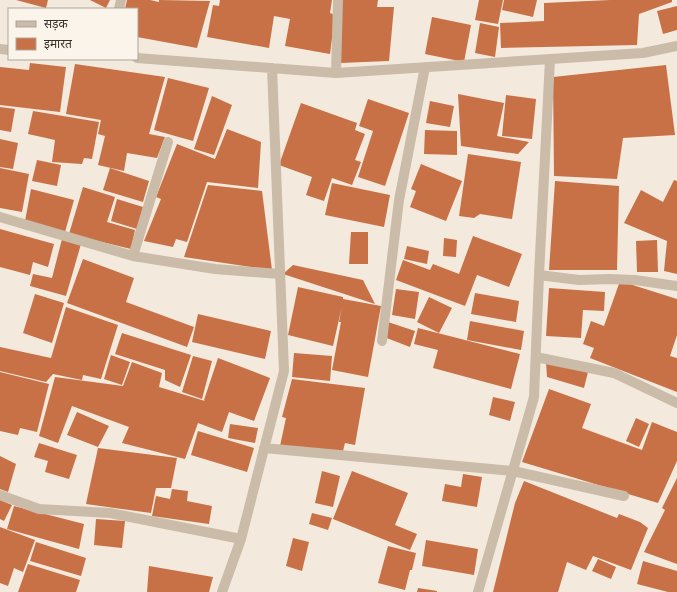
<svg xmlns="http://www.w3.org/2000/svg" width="677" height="592" font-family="'Public Sans','Noto Sans Devanagari',sans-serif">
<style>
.building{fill:#c87146}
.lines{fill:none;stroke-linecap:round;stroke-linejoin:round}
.minor{stroke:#cbbba9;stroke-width:10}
</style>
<rect width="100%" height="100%" fill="#f3eadd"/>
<path class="building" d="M16,0H48L46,8Z
M90,0H110L106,8Z
M127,0H150L159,2V0L210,1L197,48L137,37V9H125Z
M220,0H332L330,13L335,15L330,54L285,46L290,19L274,16L269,48L207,37L213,5L219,6Z
M342,0H378L377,7H394L389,61L340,63Z
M479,0H503L498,24L475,20Z
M504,0H537L533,17L502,10Z
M610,0H672V2L639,14L637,45L501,48L500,23L544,21V3Z
M677,6V30L663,34L657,11Z
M432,17L471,25L464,62L425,54Z
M480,23L499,27L495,57L475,53Z
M30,63L66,67L60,112L0,105V67L29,70Z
M75,64L165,77L149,134L165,137L157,158L127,153L124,171L98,165L105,136L98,134L101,120L66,114Z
M666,65L675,135L623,138L617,179L554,176L553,77Z
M168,78L209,88L193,141L154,130Z
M458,94L504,103L497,136L529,142L518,154L461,146Z
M506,95L536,99L532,139L502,136Z
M212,96L232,105L214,155L194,149Z
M368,99L409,113L385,186L358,177L373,131L359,126Z
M430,101L454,106L450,127L426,123Z
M301,103L357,123L355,130L365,134L355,160L361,162L352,185L332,178L324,201L306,195L312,177L279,165Z
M0,107L15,109L11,132L0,130Z
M33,111L99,122L92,159L84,158L82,164L52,162L55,140L28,134Z
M227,129L261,142L258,188L207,182L187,242L176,239L173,247L144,241L161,199L156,197L177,144L215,159Z
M425,130L457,131V155L424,154Z
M0,139L18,143L13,169L0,167Z
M468,154L521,162L512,219L480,214L474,218L459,216Z
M37,160L61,165L57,186L32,181Z
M421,164L462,181L446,221L410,207L416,191L411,189Z
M0,168L29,174L22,212L0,208Z
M110,168L149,181L143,202L103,190Z
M674,180L677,181V274L664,271L667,241L624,223L641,190L663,202Z
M555,181L619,186L617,270H549Z
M332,183L390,195L384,227L325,215Z
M208,185L262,191L272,270L184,257Z
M83,187L115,197L107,222L135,230L131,249L69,234Z
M31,189L74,200L65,232L25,221Z
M117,199L143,207L137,229L111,221Z
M0,229L54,244L48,267L33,262L30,275L0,267Z
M351,232H368V264H349Z
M473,236L522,254L509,287L477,275L465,306L396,280L403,260L430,270L433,264L459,274Z
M444,238L457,240L456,257L443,256Z
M62,239L81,244L66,296L30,286L33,274L52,278Z
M657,240L658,272H637L636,241Z
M407,246L429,251L427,264L404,259Z
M83,259L134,278L126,302L194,327L187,347L67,303Z
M293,265L363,280L375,304L283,274Z
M620,281L677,299V335L670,356L677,358V392L590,358L594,348L583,344L591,321L604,326Z
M298,287L343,297V299L381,306L368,377L332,370L341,322H339L342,306L333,346L288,335Z
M549,288L605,292L604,311L583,310L581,338L546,336Z
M396,289L419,292L415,319L392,315Z
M475,293L519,301L516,322L471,314Z
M35,294L64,303L52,343L23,333Z
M429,297L452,308L439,333L417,322Z
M66,307L118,325L101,379L83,375L82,380L53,374L46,382L0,371V347L51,358Z
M198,314L271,331L265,359L192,342Z
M470,321L524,331L521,350L467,340Z
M388,322L415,331L410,347L384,337Z
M418,328L520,354L511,389L433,368L438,350L414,344Z
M122,333L191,355L180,387L165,380V370L115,354Z
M294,353L332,356L330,381L292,377Z
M111,355L130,362L122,385L104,379Z
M193,356L212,361L202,399L182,392Z
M218,358L270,378L254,421L229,412L222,432L198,423L185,459L122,443L129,427L72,406L58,443L39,436L55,377L123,386L132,362L162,373L159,387L205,401L204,400Z
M546,362L588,372L584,388L547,377Z
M0,372L49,384L37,432L20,428L18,435L0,431Z
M292,379L365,388L355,445L345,443L343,451L280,446L286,418L282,417Z
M549,389L591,404L582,428L642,450L652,422L677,432V461L658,503L522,462Z
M493,397L515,402L510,421L489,415Z
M77,412L109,426L98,447L67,435Z
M636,418L649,424L639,447L626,441Z
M230,424L258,428L255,443L228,438Z
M198,431L254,448L247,472L191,455Z
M39,443L77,455L69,479L45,472L48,461L34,457Z
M98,448L177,458L171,488H156L151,513L86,504Z
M0,456L16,464L8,492L0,489Z
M322,471L340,476L333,507L315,503Z
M352,471L408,493L395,525L417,534L410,550L333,519Z
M463,474L482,477L477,507L442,501L445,484L461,487Z
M677,478V564L644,552L665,510L662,508Z
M524,481L617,518L619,514L640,522L648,528L631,570L593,556L586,570L567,562L558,592H493L515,503Z
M172,489L188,491L187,501L212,506L209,524L152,516L156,496L170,499Z
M0,500L12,505L4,521L0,519Z
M14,506L84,524L79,549L7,529Z
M312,513L332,518L328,530L309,524Z
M96,519L125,521L122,548L94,545Z
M0,527L35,540L23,572L14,568L8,586L0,583Z
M293,538L309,542L302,571L286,566Z
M426,540L478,549L474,575L422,566Z
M36,542L86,558L81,576L30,561Z
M388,546L416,553L412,570H410L405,590L378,583Z
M598,559L616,567L611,579L592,571Z
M643,561L677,571V592H668L637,584Z
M28,564L80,580L76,592H18Z
M149,566L213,577L209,592H147Z
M418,588L437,591V592H417Z"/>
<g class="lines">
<path class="minor" d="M119,9L121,0
M0,49L9,50
M137,58L336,73L643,53L677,46
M336,73L338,0
M0,217L133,256L215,269L280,274
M133,256L168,142
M539,275L579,280L609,279L635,280L677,286
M382,341L399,200L425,67
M536,357L614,373L677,403
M264,448L513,471L624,496
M0,495L39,509L110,513L241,539
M222,592L241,539L284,371L272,68
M478,592L534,397L539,275L550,59"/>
</g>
<rect x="8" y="8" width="130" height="52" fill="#faf4ea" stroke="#aca59d"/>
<rect x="16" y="21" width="20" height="6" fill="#cbbba9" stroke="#aca59d"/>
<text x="44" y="28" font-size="12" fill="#382f29">सड़क</text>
<rect x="16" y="38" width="20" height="12" fill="#c87146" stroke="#aca59d"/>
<text x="44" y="48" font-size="12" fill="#382f29">इमारत</text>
</svg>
